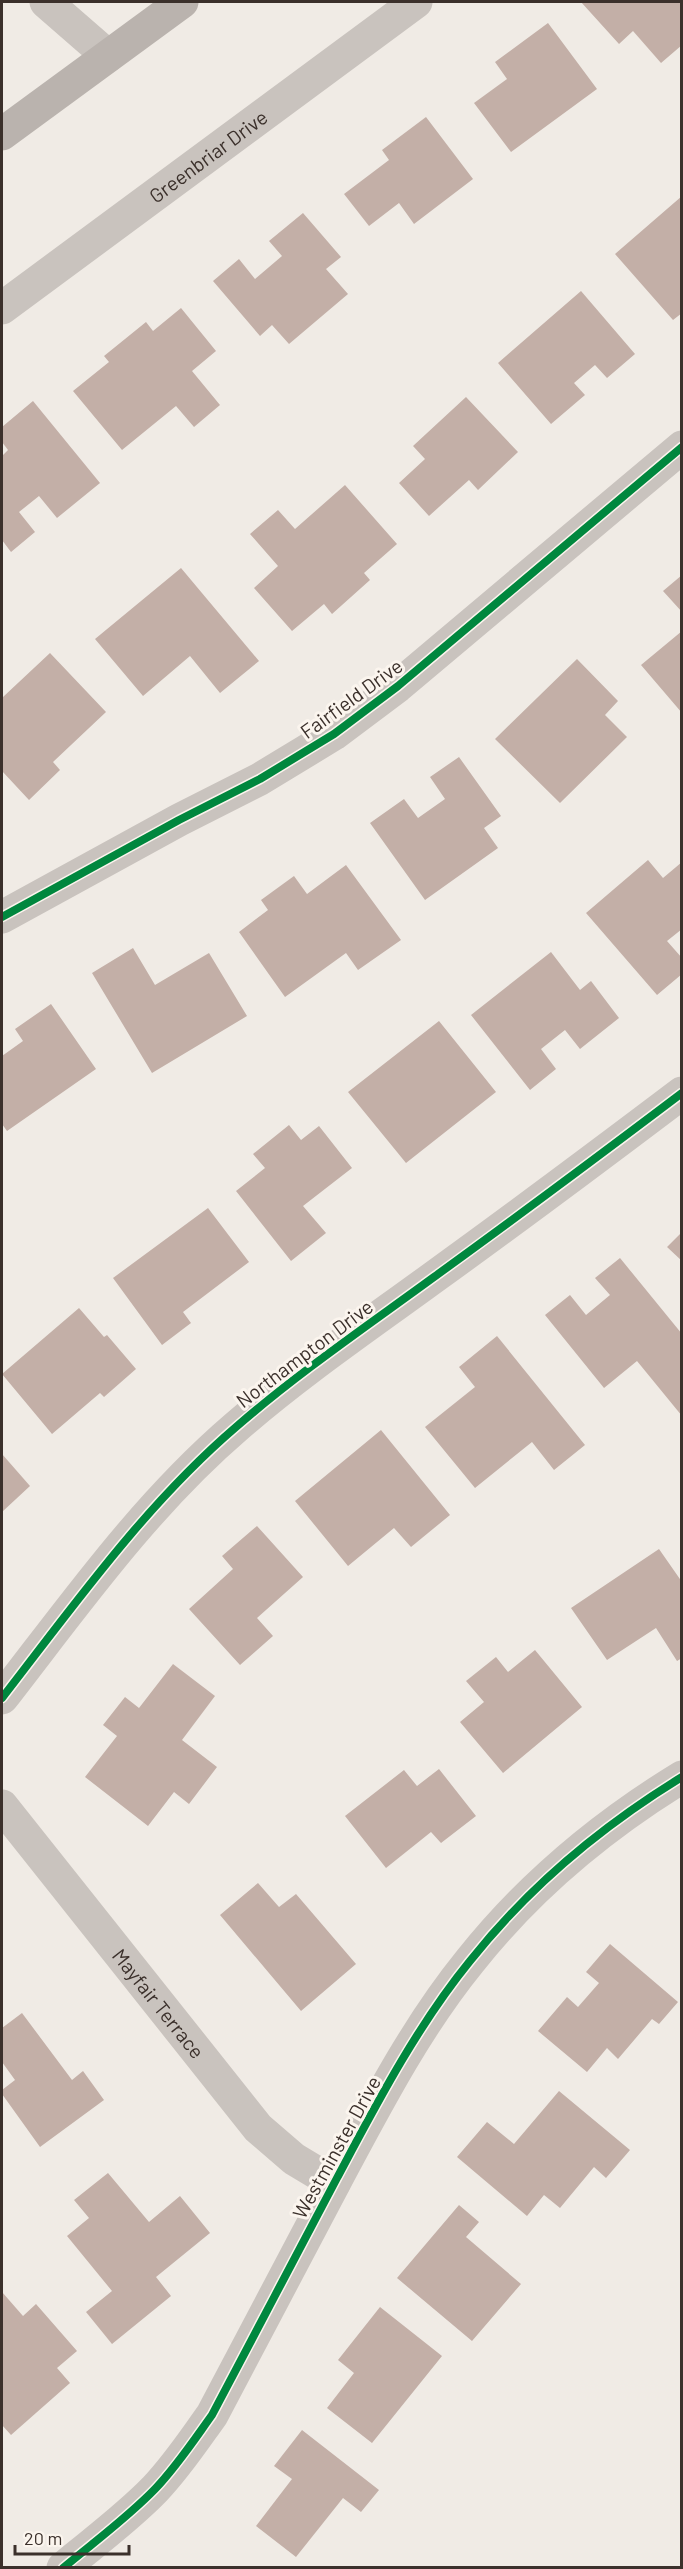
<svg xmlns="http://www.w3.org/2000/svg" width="683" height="2569" font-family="Barlow,sans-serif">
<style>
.building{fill:#c3afa7}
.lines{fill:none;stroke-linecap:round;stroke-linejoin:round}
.minor{stroke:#c9c3be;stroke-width:33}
.secondary{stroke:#bab3ae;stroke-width:33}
.cycleway-casing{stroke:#fbf5ee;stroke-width:11}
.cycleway{stroke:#00873e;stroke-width:8}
.labels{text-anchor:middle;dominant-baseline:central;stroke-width:6;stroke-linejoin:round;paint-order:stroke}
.street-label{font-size:20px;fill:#3b302b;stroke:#fbf5ee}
</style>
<rect width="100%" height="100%" fill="#f0ebe5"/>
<path class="building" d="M581,2H682V45L661,63L633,31L619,44Z
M548,23L597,89L511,152L474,103L507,79L495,62Z
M426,117L473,179L414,224L399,203L369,226L344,194L389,160L382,150Z
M682,196V313L673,320L615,254Z
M303,213L341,257L326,269L348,294L289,344L272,325L260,336L213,281L239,259L255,279L282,256L269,241Z
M581,291L635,354L607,378L595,365L574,383L585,395L551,424L498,363Z
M181,308L216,351L192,371L220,405L194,427L176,406L122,450L73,391L109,362L104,356L146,322L153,331Z
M466,397L518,452L478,490L469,480L429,516L399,483L425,459L413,446Z
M33,401L100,483L57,518L39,496L19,512L35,532L11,552L2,540V456L8,450L2,442V427Z
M345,485L397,544L364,573L370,580L332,614L324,604L292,631L254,588L278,566L250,534L278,510L295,529Z
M181,568L259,661L220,693L190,656L143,696L95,639Z
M682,575V612L663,591Z
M682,631V713L641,665Z
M50,653L106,712L53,762L60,770L29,800L2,771V695L3,697Z
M577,659L618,701L605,715L627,737L560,803L495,739Z
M459,757L501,816L484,828L498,848L425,900L370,823L404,799L418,818L445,799L430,777Z
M648,860L663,878L682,862V929L667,941L682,958V974L657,995L586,913Z
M346,865L401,940L358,970L346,953L285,997L239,932L268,910L261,900L294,876L307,894Z
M133,948L155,985L209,953L247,1016L152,1073L92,973Z
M551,952L580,990L591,981L619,1018L580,1049L565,1030L541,1049L556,1069L530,1090L471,1015Z
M51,1004L96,1069L7,1131L2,1124V1056L23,1041L15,1029Z
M439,1021L496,1092L406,1163L348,1092Z
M289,1125L301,1140L319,1126L352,1168L303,1206L326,1233L291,1261L236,1191L265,1168L253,1154Z
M208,1208L249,1262L183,1312L191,1323L162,1345L113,1278Z
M682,1232V1261L667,1247Z
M620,1258L682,1334V1416L637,1361L604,1388L545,1315L570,1295L586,1315L610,1295L595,1278Z
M79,1308L104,1337L107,1335L136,1369L104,1397L100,1393L52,1434L2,1374Z
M497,1336L585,1445L554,1470L532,1442L475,1488L425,1427L475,1387L459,1367Z
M381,1430L450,1515L411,1547L394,1528L348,1566L295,1501Z
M2,1454L30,1486L2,1512Z
M257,1526L303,1577L257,1618L273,1636L240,1665L189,1609L233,1569L222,1556Z
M659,1549L682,1582V1658L677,1661L656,1628L607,1660L571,1608Z
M535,1650L582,1707L503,1773L460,1722L484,1702L466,1681L496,1657L508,1672Z
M173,1664L215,1696L182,1740L217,1767L189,1804L174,1792L148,1826L85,1777L117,1736L103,1725L125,1697L139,1708Z
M439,1769L476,1816L441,1843L431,1832L386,1868L345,1816L404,1770L417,1786Z
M258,1883L279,1907L296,1894L356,1964L301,2011L220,1915Z
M610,1944L678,2002L659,2024L652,2019L618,2059L607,2048L587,2072L538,2031L567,1997L578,2007L599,1983L586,1972Z
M22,2013L72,2080L83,2071L104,2100L40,2147L2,2094V2090L15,2080L2,2062V2028Z
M559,2091L630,2150L606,2178L594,2167L560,2208L544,2195L527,2216L457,2157L487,2122L514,2144Z
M108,2173L149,2222L180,2196L210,2233L156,2277L171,2296L112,2344L86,2312L112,2291L67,2236L89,2218L74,2200Z
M459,2205L479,2222L466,2237L521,2284L472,2341L397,2278Z
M2,2292L23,2316L36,2304L77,2351L57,2368L70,2383L11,2435L2,2425Z
M380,2307L442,2356L372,2443L327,2408L354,2373L338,2360Z
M302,2430L379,2490L361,2512L343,2498L296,2557L256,2526L292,2479L274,2466Z"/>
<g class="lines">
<g class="minor">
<path d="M46,2L108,56"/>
<path id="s1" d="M2,308L416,2"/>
<path d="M2,917L179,820L260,779L334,734L398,686L682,447"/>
<path d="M2,1698C75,1604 145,1505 236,1427C298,1373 367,1326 434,1277C517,1217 600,1155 682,1093"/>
<path id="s2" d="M2,1806L258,2128L294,2159L334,2183"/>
<path d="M63,2568C94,2542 127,2518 155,2489C177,2466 194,2440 212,2415C254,2336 295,2257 337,2178C377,2103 417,2026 470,1961C528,1888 602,1826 682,1777"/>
</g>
<path class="secondary" d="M2,134L182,2"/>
<g class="cycleway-casing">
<path id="cycleway" d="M2,917L179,820L260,779L334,734L398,686L682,447
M2,1698C75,1604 145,1505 236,1427C298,1373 367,1326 434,1277C517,1217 600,1155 682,1093
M63,2568C94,2542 127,2518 155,2489C177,2466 194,2440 212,2415C254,2336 295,2257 337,2178C377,2103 417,2026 470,1961C528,1888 602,1826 682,1777"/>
</g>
<use href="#cycleway" class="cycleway"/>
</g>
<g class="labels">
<g class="street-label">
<text stroke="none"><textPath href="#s1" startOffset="256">Greenbriar Drive</textPath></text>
<text transform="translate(351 698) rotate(-36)">Fairfield Drive</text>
<text transform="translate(304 1353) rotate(-37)">Northampton Drive</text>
<text stroke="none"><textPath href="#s2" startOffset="252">Mayfair Terrace</textPath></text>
<text transform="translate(336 2147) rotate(-61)">Westminster Drive</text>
</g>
</g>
<rect width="683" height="2569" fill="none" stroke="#3b302b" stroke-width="6"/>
<path d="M15 2545v9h114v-9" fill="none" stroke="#3b302b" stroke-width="3"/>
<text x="24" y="2545" font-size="18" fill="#3b302b" stroke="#fbf5ee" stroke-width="4.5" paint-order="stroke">20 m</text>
</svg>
